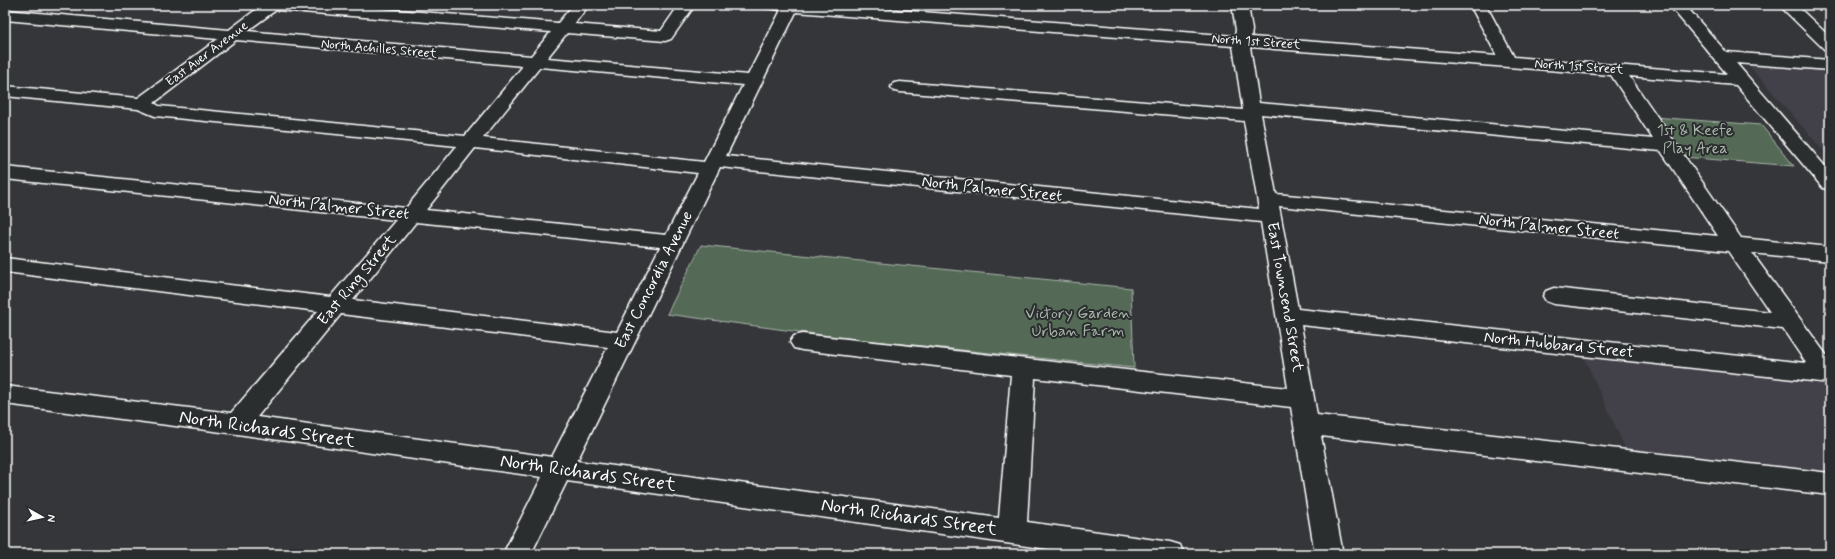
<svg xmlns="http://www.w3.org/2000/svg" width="1835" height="559" font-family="Mynerve,sans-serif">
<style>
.built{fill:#434048}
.green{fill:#546b57;stroke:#aab5ab}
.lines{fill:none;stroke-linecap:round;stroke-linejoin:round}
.minor-casing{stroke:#fff;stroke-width:3}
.minor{fill:#2a2d2e;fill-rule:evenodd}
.labels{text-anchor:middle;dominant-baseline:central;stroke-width:4;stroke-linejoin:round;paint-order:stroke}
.far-street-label{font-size:13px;fill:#fff;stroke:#2a2d2e}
.park-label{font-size:16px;fill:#aab5ab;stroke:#2a2d2e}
.street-label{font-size:16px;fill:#fff;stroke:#2a2d2e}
.near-street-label{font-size:19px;fill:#fff;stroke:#2a2d2e}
</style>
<rect width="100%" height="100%" fill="#35363a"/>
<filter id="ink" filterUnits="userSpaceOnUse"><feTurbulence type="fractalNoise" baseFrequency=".025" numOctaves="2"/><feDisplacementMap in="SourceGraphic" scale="8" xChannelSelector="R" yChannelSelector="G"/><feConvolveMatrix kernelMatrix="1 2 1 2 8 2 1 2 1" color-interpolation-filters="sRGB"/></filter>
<g filter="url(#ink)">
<path class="built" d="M1746,62L1830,68V158Z
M1583,355L1830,382V478L1628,454Z"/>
<path class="green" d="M1653,117L1761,125L1794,166L1682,157Z
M701,245L1131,288L1134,368L837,337L667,314Z"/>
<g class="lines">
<g class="minor-casing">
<path id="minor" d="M262,5H333L558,23L573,5H589L574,24L661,31L679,5H695L671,39L665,41L567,33L547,58L748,75L781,10L766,8L763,5H831L1235,36L1236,30L1232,5H1248L1252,30L1251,37L1497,56L1470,5H1486L1514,57L1727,74L1669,5H1685L1726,52L1830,60V70L1736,63L1830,172V190L1823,188L1736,85L1629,76L1741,238L1830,247V261L1752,253L1830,360V383L1301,325L1317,415L1830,473V495L1321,436L1343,554H1315L1291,407L1035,378L1027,522L1170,542L1180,545L1184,554H1083L567,481L531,554H503L542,477L237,434L5,404V386L231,413L318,311L5,272V258L330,297L396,220L5,179V167L406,208L457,146L155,116L138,109L5,96V86L138,98L218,39L5,20V10L229,30ZM276,10L551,32L531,56L247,31ZM796,12L1233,46L1243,110L900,82L894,83L891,87L894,91L900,92L1244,121L1259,209L726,156ZM236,40L523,66L465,136L159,106L154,103ZM1250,47L1611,75L1653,139L1259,103ZM540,67L743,85L704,162L483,138ZM1261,114L1661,151L1718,236L1276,194ZM475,148L698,173L666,235L426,210ZM720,167L1261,222L1288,388L802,334L794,336L790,342L794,348L802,350L1011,375L999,518L577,461ZM1279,206L1728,251L1770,312L1554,288L1546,291L1543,296L1546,301L1554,304L1783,329L1806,363L1298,309ZM416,222L660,247L617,332L353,300ZM341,314L608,347L552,457L257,417Z
M1779,5H1796L1830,37V51L1824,49Z"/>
</g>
<use href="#minor" class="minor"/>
</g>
</g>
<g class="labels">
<g class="far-street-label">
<text transform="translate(1256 42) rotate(4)">North 1st Street</text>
<text transform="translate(379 49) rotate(5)">North Achilles Street</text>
<text transform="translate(207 54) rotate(-37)">East Auer Avenue</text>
<text transform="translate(1579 67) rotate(4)">North 1st Street</text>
</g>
<g class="park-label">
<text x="1695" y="130">1st &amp; Keefe<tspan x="1695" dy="18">Play Area</tspan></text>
<text x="1078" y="313">Victory Garden<tspan x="1078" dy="18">Urban Farm</tspan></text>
</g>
<g class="street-label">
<text transform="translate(992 189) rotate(6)">North Palmer Street</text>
<text transform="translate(339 207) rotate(6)">North Palmer Street</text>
<text transform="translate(1549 227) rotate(6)">North Palmer Street</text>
<text transform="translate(357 280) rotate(-50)">East Ring Street</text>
<text transform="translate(654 280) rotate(-63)">East Concordia Avenue</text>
<text transform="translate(1285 297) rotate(80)">East Townsend Street</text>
<text transform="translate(1559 345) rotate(6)">North Hubbard Street</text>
</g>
<g class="near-street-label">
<text transform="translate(267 429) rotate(8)">North Richards Street</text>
<text transform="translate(588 473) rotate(8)">North Richards Street</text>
<text transform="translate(909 517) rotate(8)">North Richards Street</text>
</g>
</g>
<rect width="1835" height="559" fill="none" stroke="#2a2d2e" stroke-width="20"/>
<rect x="10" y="10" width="1815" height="539" fill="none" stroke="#fff" stroke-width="1.5" filter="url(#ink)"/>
<g transform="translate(42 517) rotate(98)" stroke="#2a2d2e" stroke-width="3" paint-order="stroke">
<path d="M0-3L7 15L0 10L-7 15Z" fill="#ffffff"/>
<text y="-6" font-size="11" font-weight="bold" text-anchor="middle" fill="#ffffff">N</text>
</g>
</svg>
